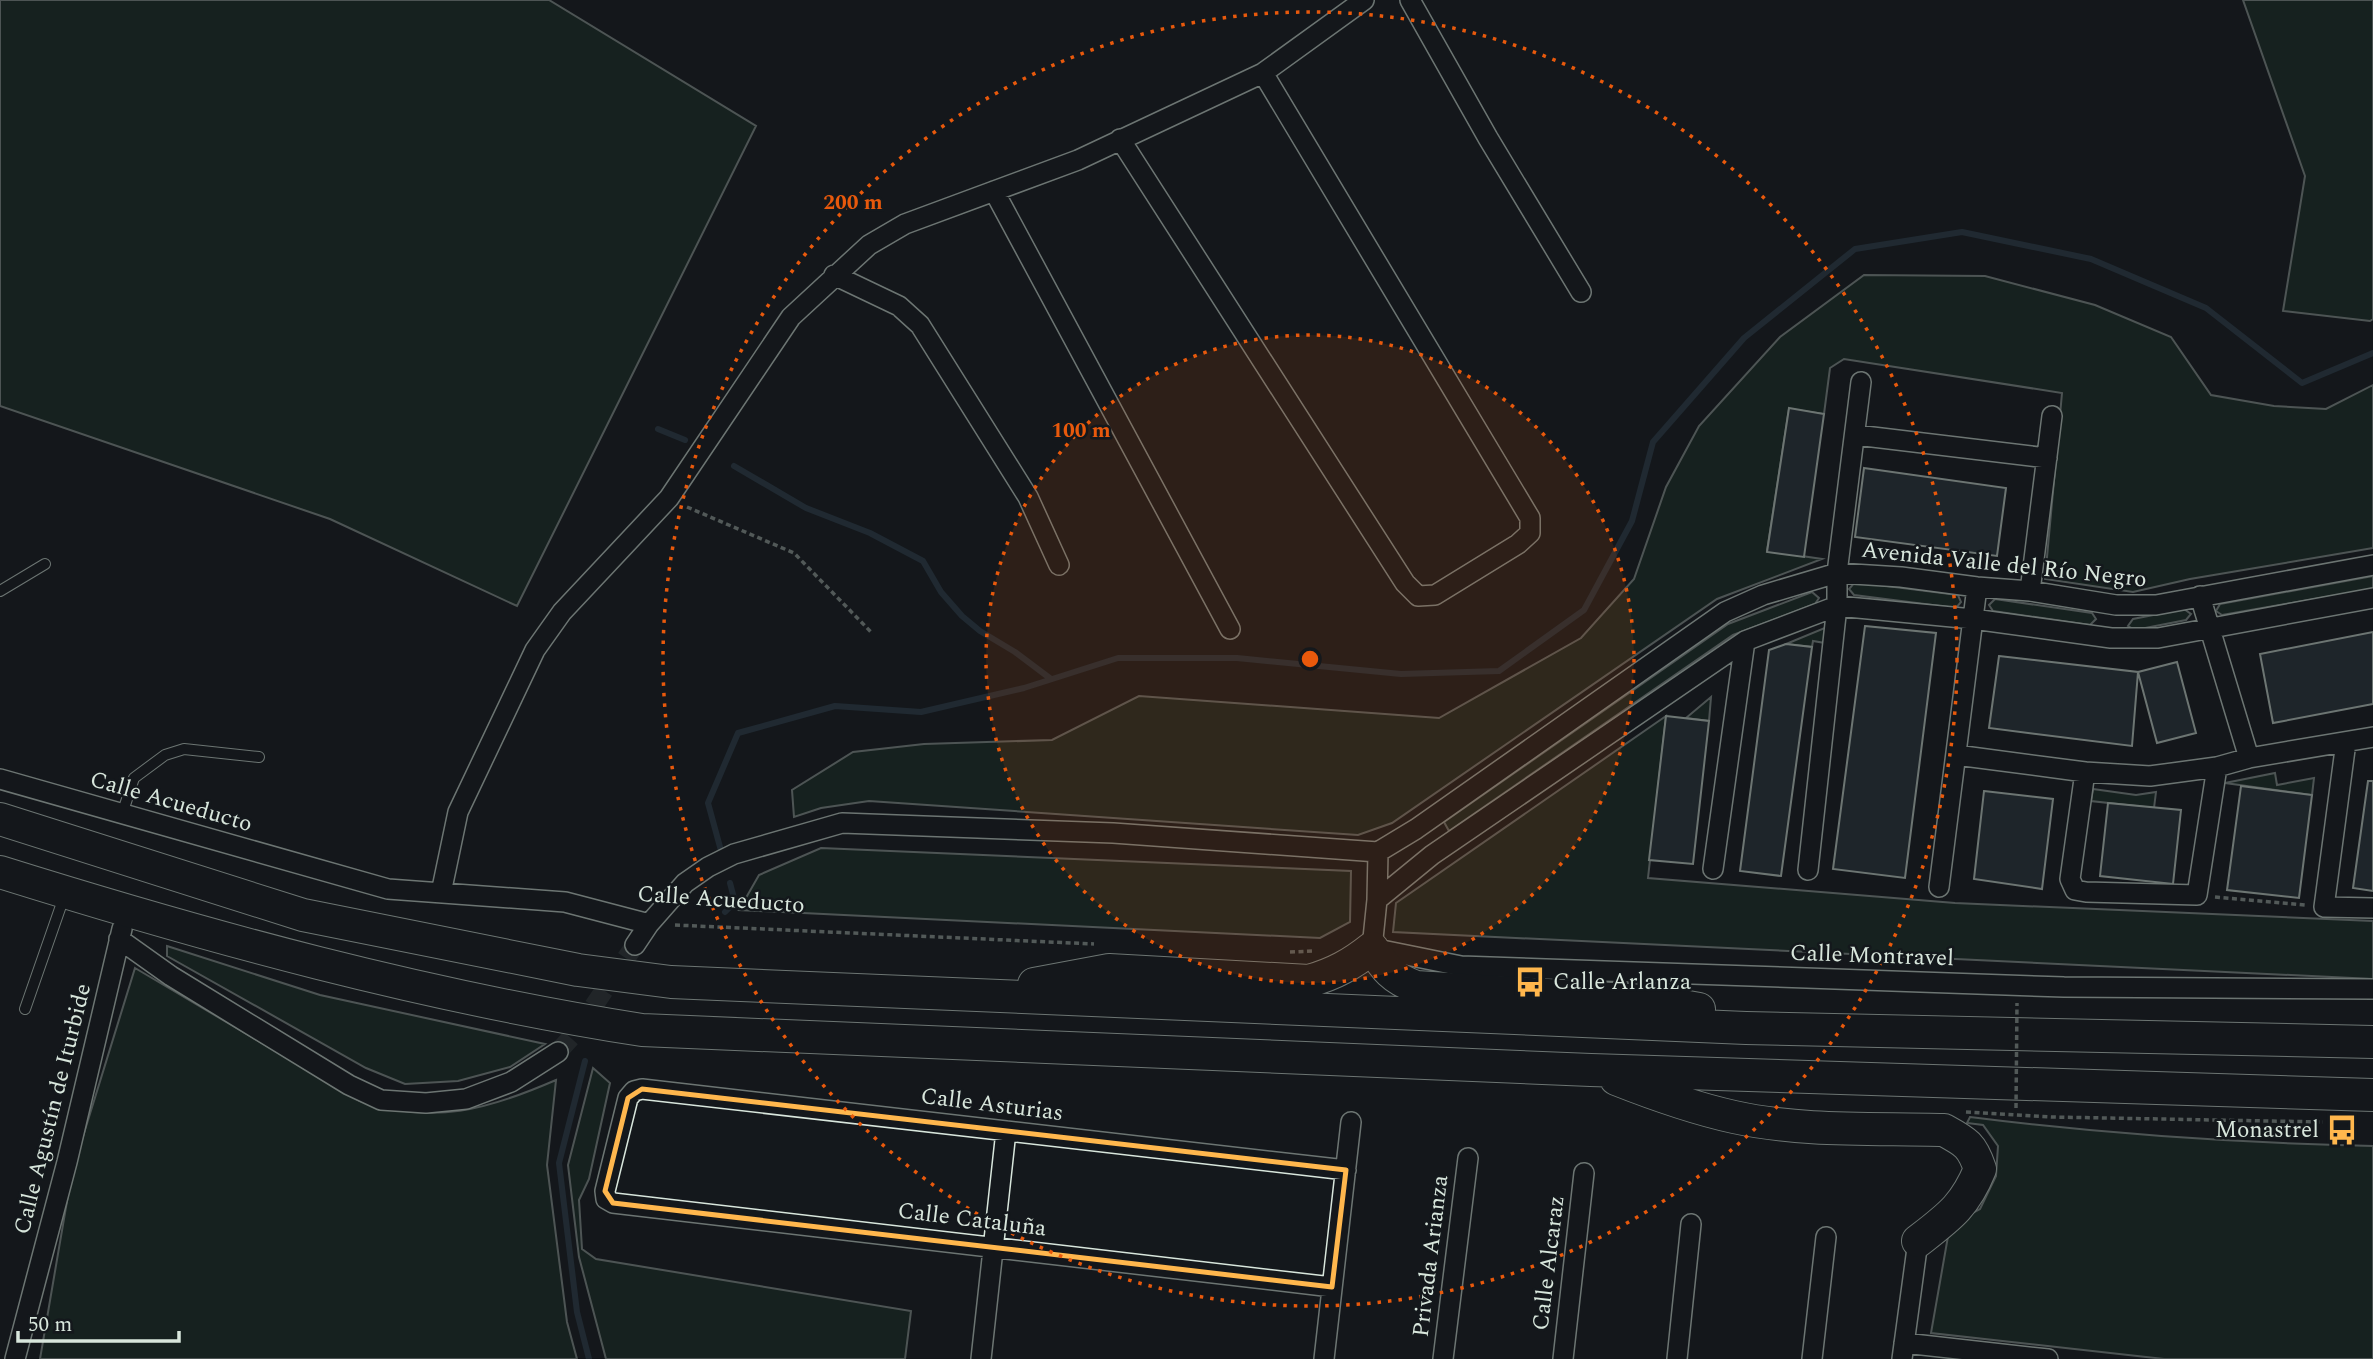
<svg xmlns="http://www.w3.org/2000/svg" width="2373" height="1359" font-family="Spectral,serif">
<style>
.green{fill:#1a2d24;stroke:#939e99;stroke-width:2}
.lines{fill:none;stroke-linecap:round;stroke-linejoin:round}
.stream{stroke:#2f3f4d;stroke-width:6}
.building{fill:#2c363c;stroke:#d8e6dc;stroke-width:2}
.minor-tunnel{stroke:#313739;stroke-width:19;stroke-dasharray:19 10;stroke-linecap:butt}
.service-casing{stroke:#d8e6dc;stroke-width:12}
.minor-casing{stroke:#d8e6dc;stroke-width:22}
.trunk-casing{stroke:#d8e6dc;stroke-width:34}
.path{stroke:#9da8a2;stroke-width:3.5;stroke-dasharray:5 3.5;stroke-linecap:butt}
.service{stroke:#14181c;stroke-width:10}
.minor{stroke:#14181c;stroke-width:19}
.trunk{stroke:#14181c;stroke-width:32}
.path-bridge{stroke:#9da8a2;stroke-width:3.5;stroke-dasharray:5 3.5;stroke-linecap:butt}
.marked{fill:none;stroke:#ffb74d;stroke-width:5;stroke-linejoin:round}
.ring{fill:none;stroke:#e8590c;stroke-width:3.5;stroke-dasharray:3.5 7}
.labels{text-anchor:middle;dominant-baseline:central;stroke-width:5;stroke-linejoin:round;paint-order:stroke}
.street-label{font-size:23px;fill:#d8e6dc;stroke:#14181c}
.poi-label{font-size:23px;fill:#d8e6dc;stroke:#14181c;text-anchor:start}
.centre{fill:#e8590c;stroke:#14181c;stroke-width:3.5}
.ring-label{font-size:21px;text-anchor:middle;font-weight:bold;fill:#e8590c;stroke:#14181c;stroke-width:5;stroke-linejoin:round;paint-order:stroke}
</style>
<rect width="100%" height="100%" fill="#14181c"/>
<path class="green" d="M0,0H549L756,126L517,606L330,519L0,406Z
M2243,0H2373V319L2370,321L2283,311L2305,176Z
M1864,275L1985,276L2095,305L2171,337L2211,395L2274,406L2326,409L2373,385V548L2190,579L2133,592L2045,579L2062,393L1844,359L1830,368L1824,414L1789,409L1767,551L1822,559L1717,599L1392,823L1358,835L869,801L821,808L794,817L792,790L853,752L924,744L1052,740L1139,696L1439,718L1581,638L1634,579L1666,487L1699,426L1780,337Z
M2373,576V589L2222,615L2216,611L2220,604Z
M1855,582L1958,595L1961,602L1956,608L1854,595L1849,589Z
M1812,592L1819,598L1815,604L1733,635L1449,831L1444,822L1728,624Z
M1995,599L2092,613L2096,619L2090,625L1993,611L1989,605Z
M2184,609L2191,614L2186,620L2135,630L2128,626L2133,619Z
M1827,627L1825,643L1813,641L1812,647L1786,644Z
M1711,697L1709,721L1686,718Z
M1666,716L1648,878L1955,903L2373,921V979L1393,932L1396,903Z
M2275,773L2277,785L2314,778L2312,795L2225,783Z
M2093,789L2136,795L2156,792L2154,808L2091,801Z
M821,848L1351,871L1350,922L1320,938L739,910L759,875Z
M167,946L320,995L545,1044L510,1067L458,1081L405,1084L366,1068L167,956Z
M135,968L360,1101C434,1125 487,1110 556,1080L547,1165L567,1322L577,1359H40L72,1172Z
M593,1068L610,1083L589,1179L579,1200L582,1249L596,1259L911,1311L905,1359H606L579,1257L568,1165Z
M1970,1117C2104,1134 2238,1143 2373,1146V1359H2164L1931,1333L1950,1225L1980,1209L1996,1176L1998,1146L1983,1125L1967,1123Z"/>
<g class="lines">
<path class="stream" d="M658,429L685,440
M734,466L806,508L870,533L923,561L941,592L962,616L980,631L1015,652L1051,679
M723,858L708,803L738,733L835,706L921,712L1024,688L1118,658H1237L1401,674L1499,671L1584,610L1632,521L1653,442L1744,338L1855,249L1962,232L2091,259L2206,308L2302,383L2373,353
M725,912L735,902L730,883
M585,1061L559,1163L577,1312L589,1359"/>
</g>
<path class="building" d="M1789,408L1824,414L1804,557L1767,552Z
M1864,468L2006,488L1997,556L1855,537Z
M1865,626L1936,633L1905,878L1833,869Z
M2373,632V704L2273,723L2260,654Z
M1786,644L1812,647L1781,876L1740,871L1769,650Z
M1999,656L2138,672L2132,746L1989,728Z
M2177,662L2196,733L2157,743L2138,672Z
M1666,716L1709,721L1693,864L1649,860Z
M2368,781H2373V891L2353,888Z
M2241,786L2312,795L2299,898L2227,890Z
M1984,791L2053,799L2042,889L1974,879Z
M2108,803L2181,810L2173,884L2100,876Z"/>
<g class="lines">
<path class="minor-tunnel" d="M558,1052L576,1032L635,945"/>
<g class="service-casing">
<path id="service" d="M0,591L45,564
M122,814L134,778L165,755L184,749L259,757
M25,1009L64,897"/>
</g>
<g class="minor-casing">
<path id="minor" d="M1410,0L1488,138L1581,292
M1120,139L1405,583L1418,596L1435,595L1518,544L1530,533V518L1263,73
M994,191L1230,629
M834,275L899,306L920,325L1028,497L1059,565
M1856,435L2047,458
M2030,591L2052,416
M2200,596L2249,758
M2346,742L2324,907L2373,908
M1956,755L2085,772L2150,776L2217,767L2249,758L2373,737
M2085,772L2070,879L2075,890L2086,892L2197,895L2217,767
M0,779L388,889L565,902L649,924
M1378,852L1377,900L1372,948L1461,966L2064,987L2373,989
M1378,852L1416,829L1725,612L1763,595L1837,573L1901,577L1977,587L2030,591L2116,605H2156L2373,565
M1713,869L1745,641
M1808,870L1837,606V573L1861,382
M1939,887L1977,587
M441,893L458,812L535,650L562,612L669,498L791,317L869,245L905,224L1078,160L1263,73L1364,0
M1377,900L1432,855L1745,641L1837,606L1973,619L2111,638H2158L2373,598
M119,939L171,976L349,1085L381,1100L426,1103L466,1099L511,1082L558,1052
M635,945L649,924L685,883L708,867L734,854L842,823L1113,833L1378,852
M1332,1287L613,1203L606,1199L605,1191L628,1098L634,1091L642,1089L1346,1170
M1904,1343L2048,1359
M15,1359L67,1162L122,929
M981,1359L1006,1131
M1324,1359L1351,1122
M1443,1359L1468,1158
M1563,1359L1584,1173
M1677,1359L1691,1224
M1812,1359L1826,1237
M1902,1359L1918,1241"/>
</g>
<g class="trunk-casing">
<path id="trunk" d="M0,819L303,915L578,970L671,982L1746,1028L2373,1042
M0,872C211,938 424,996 642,1030L1591,1070L2373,1095
M1034,984L1109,970L1309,981C1334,974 1352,964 1372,948C1386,969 1392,978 1416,987L1660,1002L1699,1009
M1616,1079C1654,1094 1693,1108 1734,1117C1802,1132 1874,1128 1944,1130C1966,1142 1972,1145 1980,1169C1965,1206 1949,1217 1918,1241"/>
</g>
<path class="path" d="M687,507L794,553L871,632
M2215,897L2305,905
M675,925L1094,944
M1290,952L1314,951
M1966,1112L2051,1117L2323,1122"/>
<use href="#service" class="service"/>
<use href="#minor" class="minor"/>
<use href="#trunk" class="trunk"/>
<path class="path-bridge" d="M2016,1108L2017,1003"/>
</g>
<path d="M0 0H2373V1359H0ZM642,1089L1346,1170L1332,1287L613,1203L605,1191L628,1098Z" fill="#14181c" fill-opacity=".55" fill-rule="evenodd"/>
<path class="marked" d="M642,1089L1346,1170L1332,1287L613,1203L605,1191L628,1098Z"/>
<circle cx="1310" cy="659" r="324" fill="#e8590c" fill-opacity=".12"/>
<g class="ring">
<circle cx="1310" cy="659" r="324"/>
<circle cx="1310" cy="659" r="647"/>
</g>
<defs>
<g id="bus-bare" transform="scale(2.415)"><path d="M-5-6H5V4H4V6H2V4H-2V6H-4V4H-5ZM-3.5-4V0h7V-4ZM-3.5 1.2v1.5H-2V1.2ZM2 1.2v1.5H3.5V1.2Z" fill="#ffb74d" stroke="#14181c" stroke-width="2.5" paint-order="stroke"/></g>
</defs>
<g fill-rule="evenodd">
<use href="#bus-bare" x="1530" y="982"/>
<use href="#bus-bare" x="2342" y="1130"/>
</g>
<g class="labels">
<g class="street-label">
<text transform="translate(2004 565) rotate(6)">Avenida Valle del Río Negro</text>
<text transform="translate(171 802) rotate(16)">Calle Acueducto</text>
<text transform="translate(721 900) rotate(4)">Calle Acueducto</text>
<text transform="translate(1872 956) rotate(2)">Calle Montravel</text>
<text transform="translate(992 1105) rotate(7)">Calle Asturias</text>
<text transform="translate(53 1109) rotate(-76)">Calle Agustín de Iturbide</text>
<text transform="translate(972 1220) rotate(7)">Calle Cataluña</text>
<text transform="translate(1431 1256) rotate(-83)">Privada Arianza</text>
<text transform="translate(1549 1263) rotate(-83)">Calle Alcaraz</text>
</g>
<g class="poi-label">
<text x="1553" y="982">Calle Arlanza</text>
<text x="2319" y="1130" text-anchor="end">Monastrel</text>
</g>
</g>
<circle cx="1310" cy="659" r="10" class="centre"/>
<g class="ring-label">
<text x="853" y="209">200 m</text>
<text x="1081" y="437">100 m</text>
</g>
<path d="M18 1331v10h161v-10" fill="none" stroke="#d8e6dc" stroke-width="3.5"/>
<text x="28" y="1331" font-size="21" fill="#d8e6dc" stroke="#14181c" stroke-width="5" paint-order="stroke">50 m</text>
</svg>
